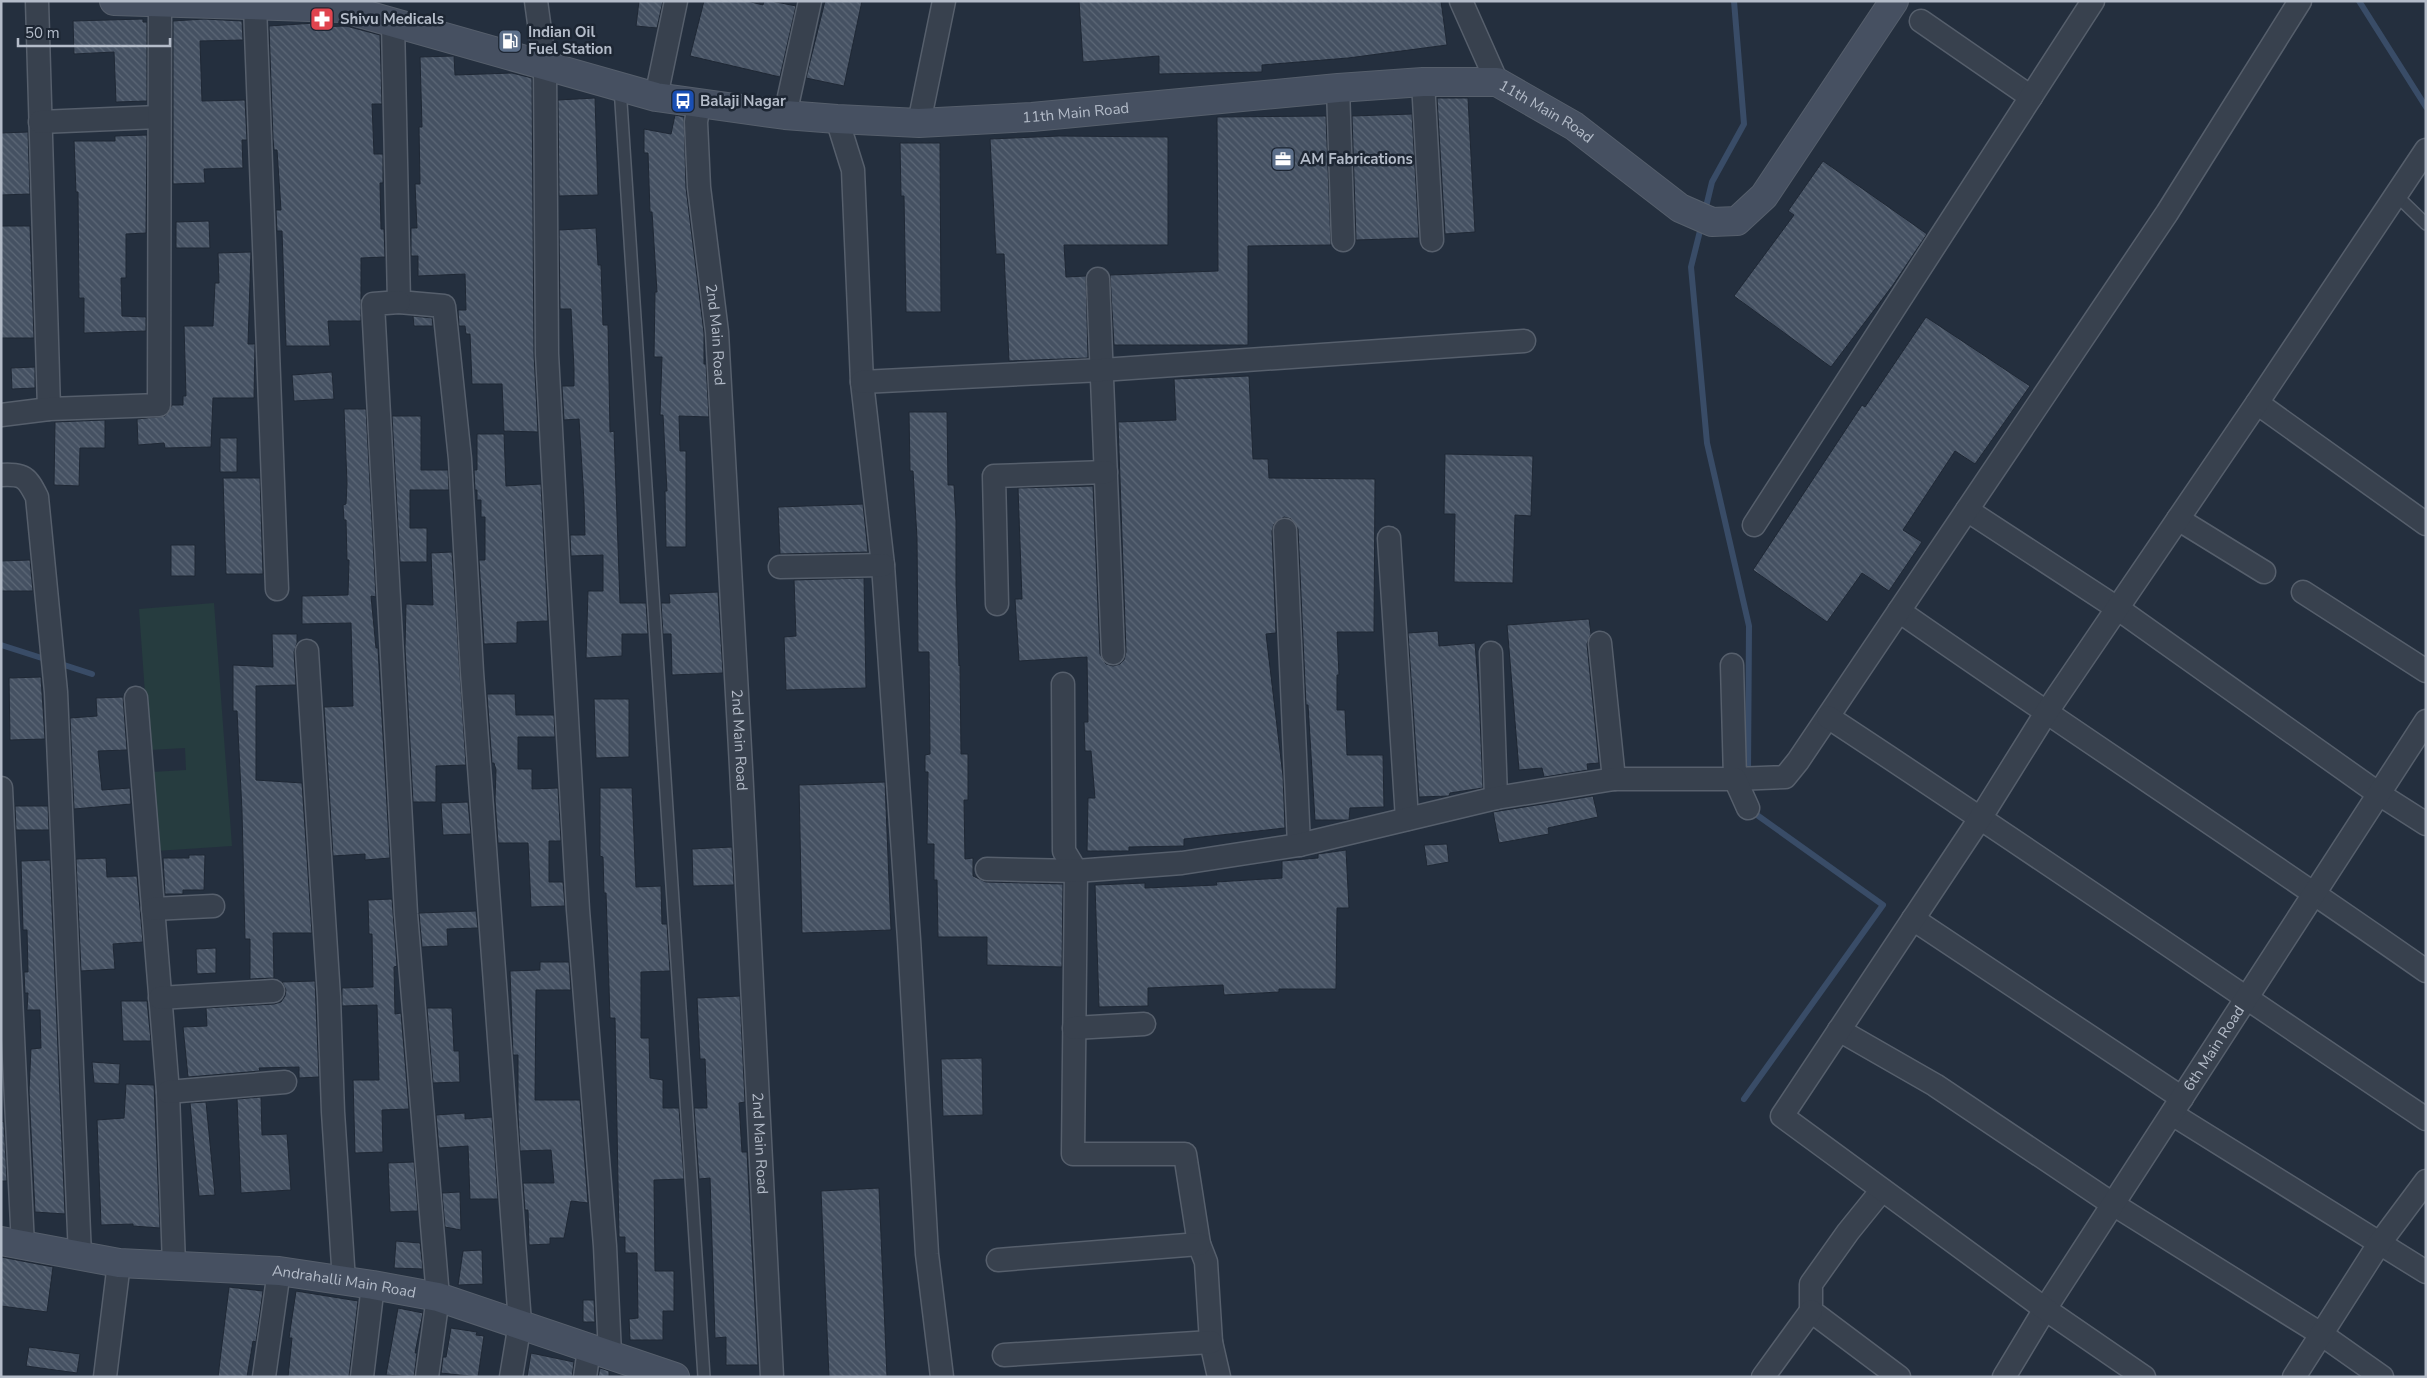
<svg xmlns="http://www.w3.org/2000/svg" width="2427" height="1378" font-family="'Nunito Sans',sans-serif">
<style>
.grass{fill:#263c3f}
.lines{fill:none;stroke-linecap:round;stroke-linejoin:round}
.stream{stroke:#394c67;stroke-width:6}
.building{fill:url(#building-back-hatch);stroke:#1f2835}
.lane-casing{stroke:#565f6c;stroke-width:14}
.street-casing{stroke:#565f6c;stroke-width:25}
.secondary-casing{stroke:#565f6c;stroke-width:30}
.lane{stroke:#38414e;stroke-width:11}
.street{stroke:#38414e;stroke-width:22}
.secondary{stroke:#465061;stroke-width:28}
.labels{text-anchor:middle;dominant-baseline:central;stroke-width:5;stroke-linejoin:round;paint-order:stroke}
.poi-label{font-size:15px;font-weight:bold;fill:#b4bcc9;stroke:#1d2633;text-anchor:start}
.street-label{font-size:15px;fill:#b4bcc9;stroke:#1d2633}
</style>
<defs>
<pattern id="building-back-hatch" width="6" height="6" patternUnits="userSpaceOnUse" patternTransform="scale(1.25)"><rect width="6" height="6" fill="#455162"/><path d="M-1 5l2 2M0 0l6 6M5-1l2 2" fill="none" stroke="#5d6877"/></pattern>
</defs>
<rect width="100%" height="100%" fill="#242f3e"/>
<path class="grass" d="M214,603L232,846L156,851L151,772L186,770L185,748L149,750L139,609Z"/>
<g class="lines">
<path class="stream" d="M2359,1L2426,107
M1705,211L1712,182L1744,124L1734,1
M1702,223L1691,267L1707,443L1749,626L1748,774
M1,645L48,660
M58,663L92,674
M1744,1099L1883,905L1750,810"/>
</g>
<path class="building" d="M639,1H663L657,28L636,26Z
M704,1H747L763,5L764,1H771L796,6L780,77L690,56Z
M825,1H862L844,86L806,78Z
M1079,1H1441L1447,45L1348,58L1262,65V72L1159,74V56L1083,62Z
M143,19V22H147V101L116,102L114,52L74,54L73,21Z
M204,19L242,21L243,40L200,41L202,101L245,100L247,140H242L243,168L204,169L205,183L173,184V21Z
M315,23V27L346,26L380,35L382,104H372L374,154H383V183H380L381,229H384L385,257L361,258V321H328L330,346H286L282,231H277L276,210H281L277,150H274L273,139L269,26Z
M454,56L455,75L512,73L532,78L534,354L538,432L504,431L502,384H472L470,334H466L465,326H459L458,310H466L465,274L418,276V256H411V228H417L415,184H420L419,127H422L420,57Z
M595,98L598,195L559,196L558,100Z
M1437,98H1468L1475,232L1445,234Z
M1412,114L1419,238L1356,240L1352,116Z
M675,115L684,117L686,188L704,333V364H706L709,417L679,416L680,451H686V547H666L665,491H667L663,415H660L662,357H654L655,292H657L652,212H650L648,153H644V129L671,134Z
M1326,116L1331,245L1248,246V345H1114L1110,275L1218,271L1217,117Z
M28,132L30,194L1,195V133Z
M147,135L146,233L126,234V278H121L122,316L146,317V331L84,333V298H79L78,192H76L74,141H115V136Z
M1059,136L1168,137V245H1064L1066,277L1086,276L1088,358L1009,361L1004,254H996L990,139Z
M900,143H940L941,312H906L904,196H901Z
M1823,161L1927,234L1893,285L1831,367L1734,296L1794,215L1788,211Z
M209,221L210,248H176V222Z
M1,226H30L34,338H1Z
M596,228L598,265H601L603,325H608L610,432L614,431L620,603H646L648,634H622V656L586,658L588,591H603V555L571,556L570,535H585L584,501L579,419L564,420L562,386H574V369L571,309H560L559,230Z
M251,252L248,344H255L254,398H213L211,447L165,448L164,443L138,445L137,419L165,416L172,405H183V396H186L184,326H213L215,283H219L218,253Z
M413,316L432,318L433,326H414Z
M1926,317L2030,386L1975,464L1955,451L1903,530L1922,542L1889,591L1862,573L1827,622L1753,570L1862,405L1865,407Z
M35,367V388L12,389L11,368Z
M332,372L334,399L294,401L292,375Z
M1249,376L1253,459H1268L1269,478L1375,479L1374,632H1337L1339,675H1337V710H1345L1347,755H1383L1384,807L1350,808L1349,820H1315L1308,705H1306L1298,529L1291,519L1284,517L1274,524L1272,531L1276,633L1266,634L1283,776L1285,828L1184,839V846L1129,847V851H1087L1088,798H1095L1091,751H1085L1084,722H1088L1087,657L1019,661L1015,599H1022L1018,488L1093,486L1100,654L1106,664L1113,666L1120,664L1124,660L1126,652L1118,422L1176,420L1174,379Z
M344,409H366L376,597L371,596L376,648H378L390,858L365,860V854L333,856L325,721L324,707L353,706L351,623L302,624V596L348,595L349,560H347L346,520H344L343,505L346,504L347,483Z
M909,412H947L948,485H954L956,521V585L959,666L960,665L961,754H968V800H964L965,859L973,858V876L986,882L1063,884L1062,967L987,965V937H938L937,880H934V844H927L928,772H925V755L930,754L929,652H918L917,538L913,471H910Z
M392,416H421V470H448L449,490H410V528H427V562H400Z
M105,420V448H80L79,486L54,485L55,422Z
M477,434H504L506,486L541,484L548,621L517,622V643L484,644L479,560H485V517H481V500H477V490H475L474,470H477Z
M220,438H237V472H220Z
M1445,454L1533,456L1531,516L1515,515L1513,583L1454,582L1455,514H1444Z
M223,478H260L263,574H226Z
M863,504L868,552L780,554L778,507Z
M171,545H195V576H171Z
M452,552L466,765L436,766V802H413L405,648L406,604L433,605L431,553Z
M30,560L33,591H1V561Z
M864,578L866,688L786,690L784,637L796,636L794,580Z
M718,592L723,673L672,675L671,634H663L661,603H670L669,594Z
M1589,619L1591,634L1587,644L1599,763L1587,764L1588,770L1544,777L1542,768L1519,770L1507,625Z
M1438,631L1439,646L1475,643L1479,694L1483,788L1450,793L1449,796L1419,797L1408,633Z
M272,634H297V643L294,652L296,685L256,686V780L302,783L312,933H273L274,978L250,979V939H245L242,811L237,711H233V665L273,667Z
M41,677L45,739L10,740L9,678Z
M487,694H515L516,715H554L555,737H518V769H532V789L558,788L561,841H549V882H563L565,906L531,907L528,843H498L495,800L496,770L494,763H492Z
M123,697L127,750L98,751L102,790L130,788L131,804L74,809L70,718L97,716L96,698Z
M594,699H629V757L596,758Z
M885,782L891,930L802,933L799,785Z
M600,788H632L636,887L661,886L662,924H667L670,971L641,972V1038H649L650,1078L663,1080V1108H679L684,1179L654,1180L655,1271H674V1311H663V1340H630L629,1319L638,1318L637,1253H625V1237H619L615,1018H610L606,893H604L603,857L600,856Z
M1593,796L1598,817L1548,828L1549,834L1499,843L1493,812Z
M468,802L471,834L443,835L441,803Z
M15,806H48L49,830H16Z
M1447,844L1449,862L1427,866L1424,845Z
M732,847L734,885L693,886L692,849Z
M1346,850L1349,908H1337L1336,989H1279V992L1224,995L1223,985L1148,988V1006L1099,1007L1095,885L1145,883V888L1217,885L1216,882L1282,878V861L1318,858V854Z
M189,855H205L204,890H183V894H165L163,858H189Z
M106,858L107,877L137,876L143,942L113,944L115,969L81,971L76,859Z
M50,860L65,1214L35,1212L29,1091L31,1049L41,1048L40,1010H27L28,993H25L24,972H28L27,930H23L21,861Z
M392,899L397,966L394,967L395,1014L401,1013L409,1109L382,1110L383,1152L355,1153L353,1080H379L377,1005L342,1006V988L373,987L372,934H369L368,900Z
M476,911L478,928L447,929L448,946L422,947L419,913Z
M216,948V973L197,974L196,949Z
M540,962H569L571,990H536L535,1100H580L588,1203L571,1201L564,1238H550V1244L529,1245L528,1210H525L523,1183H554L551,1150L520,1151L518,1114V1055H513L510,971L540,970Z
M315,981L319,1077L299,1078V1067L259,1068L260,1071L188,1077L183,1027L207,1026L206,1008L274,1004L281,1002L285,996L286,990L282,982Z
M740,996L745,1102L739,1103L742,1152H747L758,1365H726V1337L715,1338L710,1178L699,1179L694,1108H707L705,1059H700L697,998Z
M121,1001H147L151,1041H123Z
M427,1008H452L454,1051H459L460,1082L433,1083Z
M982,1058L983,1115L943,1116L941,1059Z
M92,1062L120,1064L119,1084L94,1083Z
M126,1084L154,1085L160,1228L133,1226V1224L101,1225L97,1120L124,1118Z
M261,1097L262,1135L287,1134L291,1190L241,1193L237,1099Z
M206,1102L215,1195L199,1196L190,1103Z
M465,1113V1119L492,1117L498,1199H470L468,1146L439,1148L436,1115Z
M1,1121L4,1122L7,1181H1Z
M414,1162L418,1211L390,1212L388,1163Z
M879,1188L887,1377H829L821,1191Z
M460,1192L461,1230L445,1227L442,1193Z
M396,1241L420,1243L423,1269L394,1268Z
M482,1250L483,1284L458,1285L463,1251Z
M1,1257L53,1267L47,1312L1,1306Z
M229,1287L263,1291L256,1342L253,1341L247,1377H218Z
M296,1291L358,1301L349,1377H288L292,1338H289Z
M583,1300H594L595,1322H583Z
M398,1308L423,1313L415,1353H417L414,1377L386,1375Z
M451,1328L477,1332L476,1335L484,1336L478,1377L441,1373L443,1357H446Z
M29,1347L80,1354L77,1373L26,1366Z
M531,1353L574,1362L572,1377H527Z
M600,1368L609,1371V1377H598Z"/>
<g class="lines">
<g class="lane-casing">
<path id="lane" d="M620,87L704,1377
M2396,195L2426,224"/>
</g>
<g class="street-casing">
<g id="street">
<path d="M37,1L49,409"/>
<path d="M536,1L545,67L547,354L559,579L578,910L605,1246L610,1354"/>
<path d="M1461,1L1497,82"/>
<path d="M255,6L277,589"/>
<path d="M1921,21L2031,97"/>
<path d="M393,23L399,302L444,306L460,459L472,672L520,1323L511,1377"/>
<path d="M1423,82L1432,240"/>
<path d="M1338,88L1343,240"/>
<path d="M656,97L676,1"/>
<path id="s1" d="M699,104L696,122L699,187L717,332L741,767L772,1377"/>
<path d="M785,115L810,1"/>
<path d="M837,119L853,170L862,382L883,565L909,939L927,1254L942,1377"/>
<path d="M40,122L159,117"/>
<path d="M919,123L944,1"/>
<path d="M1098,279L1113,653"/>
<path d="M399,302L373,304L406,914L438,1297L427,1377"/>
<path d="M862,382L1102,370L1524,341"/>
<path d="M2257,403L2426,524"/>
<path d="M1,415L49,409L159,405L160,1"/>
<path d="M1,475C24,474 27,477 37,497L56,692L80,1256"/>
<path d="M1967,510L2117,608L2379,794L2426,824"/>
<path d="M2178,519L2264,572"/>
<path d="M1754,525L2093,1"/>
<path d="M1285,530L1299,845"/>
<path d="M1389,538L1407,819"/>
<path d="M780,567L883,565"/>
<path d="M2303,592L2426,671"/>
<path d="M997,604L994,476L1106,472"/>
<path d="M1899,611C2074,733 2252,849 2426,971"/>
<path d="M1600,643L1614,779"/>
<path d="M307,651L329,997L333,1112L344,1281"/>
<path d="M1491,653L1496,798"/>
<path d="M1732,665L1735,779L1785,777L1798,761L2167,213L2300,1"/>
<path d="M1063,684L1064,851L1076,871L1073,1154H1185L1199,1244L1206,1262L1211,1342L1219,1377"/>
<path d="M136,698L168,1092L174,1266"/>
<path d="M1828,717C2029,849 2226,985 2426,1119"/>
<path d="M1,788L23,1246"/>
<path d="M987,869L1076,871L1182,863L1299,845L1496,798L1614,779H1735L1748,808"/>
<path d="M153,909L213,906"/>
<path d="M1913,919L2182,1098"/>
<path d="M160,998L273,991"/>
<path d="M1074,1028L1144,1024"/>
<path d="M1839,1030L1935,1085L2108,1201L2321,1334L2382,1377"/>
<path d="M168,1092L285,1082"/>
<path d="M2172,1114L2426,1272"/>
<path d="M1882,1190L1848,1232L1811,1284V1311L1899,1377"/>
<path d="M998,1260L1199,1244"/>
<path d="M1004,1355L1211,1342"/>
<path d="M105,1377L119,1263"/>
<path d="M264,1377L279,1271"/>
<path d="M362,1377L373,1285"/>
<path d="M585,1377L589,1349"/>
<path d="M1763,1377L1811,1311"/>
<path id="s2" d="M2004,1377L2045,1309L2426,721"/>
<path d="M2144,1377L2045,1309L1782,1116L1981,817L2046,713L2257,403L2426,150"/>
<path d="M2294,1377L2379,1244L2426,1181"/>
</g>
</g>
<g class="secondary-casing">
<g id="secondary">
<path id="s3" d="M114,1L342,8L656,97L785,115L837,119L919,123L1032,117L1338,88L1423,82H1497L1574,126L1680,208L1712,222L1737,221L1764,196L1894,1"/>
<path id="s4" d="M1,1241L119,1263L279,1271L373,1285L438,1297L675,1377"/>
</g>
</g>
<use href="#lane" class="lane"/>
<use href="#street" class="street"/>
<use href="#secondary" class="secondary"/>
</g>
<defs>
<g id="pharmacy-square" transform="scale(1.25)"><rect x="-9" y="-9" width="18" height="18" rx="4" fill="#e0444e" stroke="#1d2633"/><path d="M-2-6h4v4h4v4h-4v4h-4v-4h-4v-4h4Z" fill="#fff"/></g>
<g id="fuel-square" transform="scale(1.25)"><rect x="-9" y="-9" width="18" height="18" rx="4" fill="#5c6f8a" stroke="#1d2633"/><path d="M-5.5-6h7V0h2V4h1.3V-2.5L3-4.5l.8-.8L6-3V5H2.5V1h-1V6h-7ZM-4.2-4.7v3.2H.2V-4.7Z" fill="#fff"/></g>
<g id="bus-square" transform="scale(1.25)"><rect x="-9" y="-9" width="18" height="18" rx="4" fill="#1a4fb4" stroke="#1d2633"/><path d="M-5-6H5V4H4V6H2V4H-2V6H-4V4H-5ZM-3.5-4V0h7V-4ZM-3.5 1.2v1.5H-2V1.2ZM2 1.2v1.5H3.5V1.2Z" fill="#fff"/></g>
<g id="office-square" transform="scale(1.25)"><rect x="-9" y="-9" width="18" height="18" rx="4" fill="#5c6f8a" stroke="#1d2633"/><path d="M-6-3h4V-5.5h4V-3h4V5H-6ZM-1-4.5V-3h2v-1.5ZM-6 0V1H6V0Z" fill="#fff"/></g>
</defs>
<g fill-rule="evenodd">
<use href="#pharmacy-square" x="322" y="19"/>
<use href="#fuel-square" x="510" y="41"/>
<use href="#bus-square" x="683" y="101"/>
<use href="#office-square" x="1283" y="159"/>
</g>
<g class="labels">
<g class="poi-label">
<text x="340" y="19">Shivu Medicals</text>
<text x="528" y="32">Indian Oil<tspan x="528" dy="17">Fuel Station</tspan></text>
<text x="700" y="101">Balaji Nagar</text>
<text x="1300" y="159">AM Fabrications</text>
</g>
<g class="street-label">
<text stroke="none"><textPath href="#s3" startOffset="976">11th Main Road</textPath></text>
<text stroke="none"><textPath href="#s3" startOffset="1456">11th Main Road</textPath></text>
<text stroke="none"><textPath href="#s1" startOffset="232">2nd Main Road</textPath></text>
<text stroke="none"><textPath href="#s1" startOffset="638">2nd Main Road</textPath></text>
<text stroke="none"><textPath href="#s2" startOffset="390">6th Main Road</textPath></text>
<text stroke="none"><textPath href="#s1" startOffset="1042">2nd Main Road</textPath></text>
<text stroke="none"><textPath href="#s4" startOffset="346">Andrahalli Main Road</textPath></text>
</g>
</g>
<rect width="2427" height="1378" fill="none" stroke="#b4bcc9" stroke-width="5"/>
<path d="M18 38v8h152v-8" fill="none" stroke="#b4bcc9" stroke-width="2.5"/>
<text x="25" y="38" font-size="15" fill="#b4bcc9" stroke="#1d2633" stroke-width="4" paint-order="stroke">50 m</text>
</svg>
